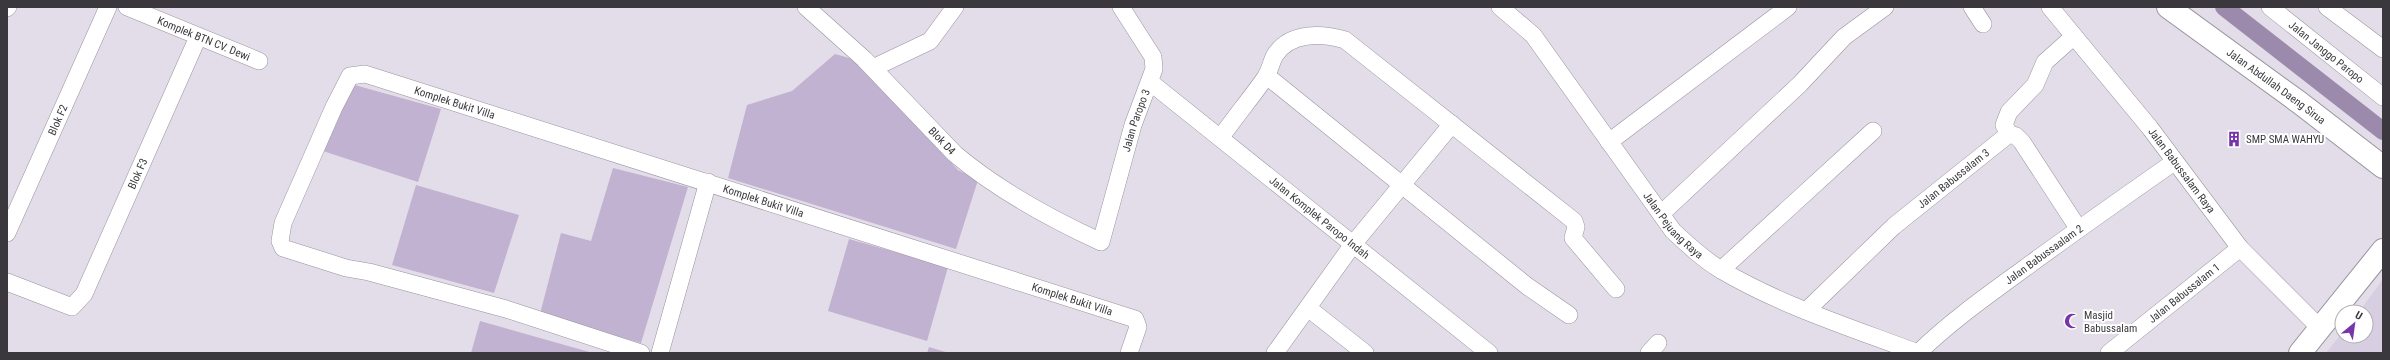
<svg xmlns="http://www.w3.org/2000/svg" width="2390" height="360" font-family="'Roboto Condensed',sans-serif">
<style>
.built{fill:#d7cfe1}
.green{fill:#c0b2d0}
.lines{fill:none;stroke-linecap:round;stroke-linejoin:round}
.canal{stroke:#9c8aad;stroke-width:18}
.minor-casing{stroke:#98939e;stroke-width:18}
.secondary-casing{stroke:#98939e;stroke-width:24}
.minor{stroke:#fff;stroke-width:17}
.secondary{stroke:#fff;stroke-width:22}
.labels{text-anchor:middle;dominant-baseline:central;stroke-width:4;stroke-linejoin:round;paint-order:stroke}
.street-label{font-size:11px;fill:#3a383d;stroke:#fff}
.poi-label{font-size:11px;fill:#3a383d;stroke:#fff;text-anchor:start}
</style>
<rect width="100%" height="100%" fill="#e3dde9"/>
<path class="built" d="M2383,279V353H2326L2342,333V336H2366V312H2359Z"/>
<path class="green" d="M835,54L856,60L958,170L978,180L956,249L728,178L747,105L792,91Z
M351,84L441,109L418,182L323,151Z
M613,168L688,187L641,343L540,314L561,233L591,241Z
M416,185L519,215L494,293L392,265Z
M849,239L948,267L927,341L828,311Z
M480,321L593,353H471Z
M929,347L949,353H927Z"/>
<g class="lines">
<path class="canal" d="M2224,7L2383,131"/>
<g class="minor-casing">
<g id="minor">
<path id="s1" d="M127,7L259,61"/>
<path id="s2" d="M806,7L864,59L955,154C999,191 1049,218 1101,242L1133,125L1154,69L1153,57L1121,7"/>
<path id="s3" d="M1500,7L1533,35L1673,231C1688,245 1703,259 1721,270C1782,306 1852,328 1918,353"/>
<path d="M1972,7L1983,24"/>
<path id="s4" d="M2050,7L2150,128L2240,248L2320,328"/>
<path id="s5" d="M2270,7L2383,97"/>
<path d="M2327,7L2383,49"/>
<path d="M7,8L8,7"/>
<path d="M873,68L930,41L955,7"/>
<path d="M1267,76L1527,286L1569,315"/>
<path id="s6" d="M1150,82L1489,353"/>
<path d="M2009,134L2016,136L2022,142L2078,228"/>
<path d="M1221,137C1235,117 1251,98 1265,78C1270,71 1271,62 1275,55C1290,32 1321,33 1345,40L1574,221L1576,227L1573,238L1616,289"/>
<path d="M1609,142L1788,7"/>
<path d="M1661,214L1800,84L1844,37L1885,7"/>
<path id="s7" d="M7,233L108,7"/>
<path d="M1721,270L1873,131"/>
<path id="s8" d="M7,282L72,307L84,294L198,37"/>
<path d="M1308,308L1365,353"/>
<path id="s9" d="M1807,310L1894,226L2009,134L2004,125L2009,112L2035,85L2045,62L2073,37"/>
<path id="s10" d="M641,353L506,309L369,272L346,268L283,248L280,241L283,223L334,107L350,76L365,74L1135,319L1138,327L1129,353"/>
<path d="M660,353L708,182"/>
<path d="M1275,353L1354,243L1452,124"/>
<path d="M1649,353L1658,343"/>
<path id="s11" d="M1918,353C1951,321 1988,295 2025,268C2074,232 2124,197 2174,162"/>
<path id="s12" d="M2109,353L2240,248"/>
</g>
</g>
<g class="secondary-casing">
<g id="secondary">
<path id="s13" d="M2168,7L2300,103L2383,167"/>
<path d="M2300,353L2383,250"/>
</g>
</g>
<use href="#minor" class="minor"/>
<use href="#secondary" class="secondary"/>
</g>
<defs>
<g id="building-bare" transform="scale(1.2)"><path d="M-4-6H4V6H1V3H-1V6H-4ZM-2.5-4.3h1.7v1.8h-1.7ZM.8-4.3h1.7v1.8H.8ZM-2.5-1h1.7V.8h-1.7ZM.8-1h1.7V.8H.8Z" fill="#7835a9" stroke="#fff" stroke-width="2.5" paint-order="stroke"/></g>
<g id="mosque-bare" transform="scale(1.2)"><path d="M3.5-4.9A6 6 0 1 0 3.5 4.9A5 5 0 1 1 3.5-4.9Z" fill="#7835a9" stroke="#fff" stroke-width="2.5" paint-order="stroke"/></g>
</defs>
<g fill-rule="evenodd">
<use href="#building-bare" x="2234" y="139"/>
<use href="#mosque-bare" x="2072" y="321"/>
</g>
<g class="labels">
<g class="street-label">
<text stroke="none"><textPath href="#s1" startOffset="83">Komplek BTN CV. Dewi</textPath></text>
<text stroke="none"><textPath href="#s5" startOffset="72">Jalan Janggo Paropo</textPath></text>
<text stroke="none"><textPath href="#s13" startOffset="134">Jalan Abdullah Daeng Sirua</textPath></text>
<text stroke="none"><textPath href="#s10" startOffset="670">Komplek Bukit Villa</textPath></text>
<text stroke="none"><textPath href="#s7" startOffset="124">Blok F2</textPath></text>
<text stroke="none"><textPath href="#s2" startOffset="507">Jalan Paropo 3</textPath></text>
<text stroke="none"><textPath href="#s2" startOffset="191">Blok D4</textPath></text>
<text stroke="none"><textPath href="#s4" startOffset="210">Jalan Babussalam Raya</textPath></text>
<text stroke="none"><textPath href="#s8" startOffset="219">Blok F3</textPath></text>
<text stroke="none"><textPath href="#s9" startOffset="197">Jalan Babussalam 3</textPath></text>
<text stroke="none"><textPath href="#s10" startOffset="994">Komplek Bukit Villa</textPath></text>
<text stroke="none"><textPath href="#s6" startOffset="217">Jalan Komplek Paropo Indah</textPath></text>
<text stroke="none"><textPath href="#s3" startOffset="280">Jalan Pejuang Raya</textPath></text>
<text stroke="none"><textPath href="#s11" startOffset="160">Jalan Babussaalam 2</textPath></text>
<text stroke="none"><textPath href="#s12" startOffset="96">Jalan Babussalam 1</textPath></text>
<text stroke="none"><textPath href="#s10" startOffset="1318">Komplek Bukit Villa</textPath></text>
</g>
<g class="poi-label">
<text x="2246" y="139">SMP SMA WAHYU</text>
<text x="2084" y="315">Masjid<tspan x="2084" dy="13">Babussalam</tspan></text>
</g>
</g>
<rect width="2390" height="360" fill="none" stroke="#3a383d" stroke-width="16"/>
<g transform="translate(2354 324) rotate(29)"><circle r="19" fill="#ffffff" stroke="#b0afb1"/>
<path d="M0-3L7 15L0 10L-7 15Z" fill="#7835a9"/>
<text y="-6" font-size="11" font-weight="bold" text-anchor="middle" fill="#3a383d">U</text>
</g>
</svg>
